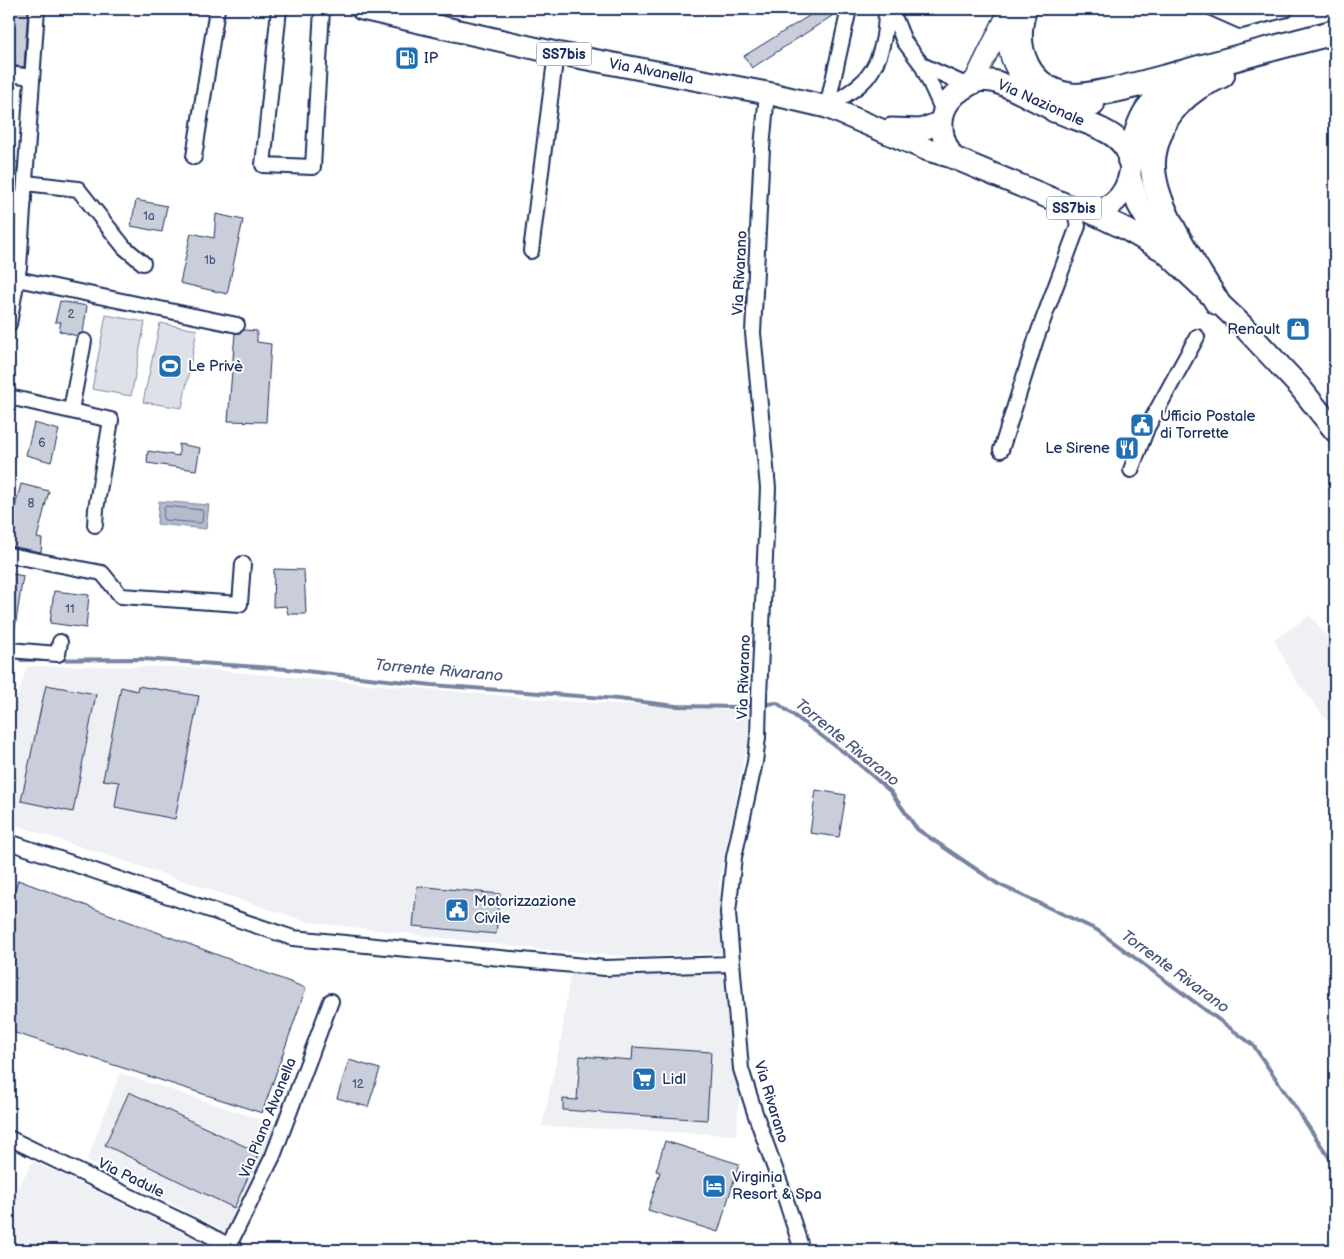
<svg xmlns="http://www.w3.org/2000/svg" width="1344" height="1259" font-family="'Balsamiq Sans',sans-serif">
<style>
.built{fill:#eff0f4}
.green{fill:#dee1e7;stroke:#7c88a2}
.water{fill:#b5bbca;stroke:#77839f}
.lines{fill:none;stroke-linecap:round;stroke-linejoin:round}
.shore{stroke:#596789;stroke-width:1}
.stream{stroke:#77839f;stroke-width:4}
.building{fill:#caceda;stroke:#1b2f5e}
.street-casing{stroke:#1b2f5e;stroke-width:18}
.secondary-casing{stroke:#1b2f5e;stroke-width:22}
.primary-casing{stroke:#1b2f5e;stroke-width:25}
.highway-casing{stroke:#1b2f5e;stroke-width:28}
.street{stroke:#fff;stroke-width:14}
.secondary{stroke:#fff;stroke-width:19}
.primary{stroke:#fff;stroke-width:21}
.highway{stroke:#fff;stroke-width:24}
.labels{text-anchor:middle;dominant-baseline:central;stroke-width:4;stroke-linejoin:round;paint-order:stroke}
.number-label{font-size:12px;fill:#47577d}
.shield{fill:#fff;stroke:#5f6d8e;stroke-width:1}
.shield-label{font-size:14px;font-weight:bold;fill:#1b2f5e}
.poi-label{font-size:15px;fill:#1b2f5e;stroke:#fff;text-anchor:start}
.street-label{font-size:15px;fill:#1b2f5e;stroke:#fff}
.water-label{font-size:16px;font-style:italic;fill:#49597e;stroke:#fff}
</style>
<rect width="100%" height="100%" fill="#fff"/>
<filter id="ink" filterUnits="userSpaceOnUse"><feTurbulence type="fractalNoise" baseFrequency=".02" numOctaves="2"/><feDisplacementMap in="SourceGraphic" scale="10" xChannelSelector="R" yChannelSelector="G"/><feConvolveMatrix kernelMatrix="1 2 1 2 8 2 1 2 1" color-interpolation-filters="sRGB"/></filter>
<g filter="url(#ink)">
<path class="built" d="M1310,615L1330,641L1335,638V730L1296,681L1274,640Z
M27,666L179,667L561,701L748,711V738L719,882L723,953L635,957L538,949L308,922L9,823V724Z
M716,972L723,976L729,988L740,1088L736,1135L542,1126L561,1040L570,974Z
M120,1073L280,1126L268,1155L226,1232L87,1160Z
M33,1161L202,1242L196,1250H9V1203Z"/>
<path class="green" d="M106,315L145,322L131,396L92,389Z
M160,323L197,330L182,408L143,402Z"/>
<path class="water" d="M159,501L209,505L206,529L157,524Z"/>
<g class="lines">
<path class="shore" d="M166,506L202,510L203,512L202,522L200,523L164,520L163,518L164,509Z"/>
<path class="stream" d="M21,660L142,659L287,669L432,685L618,699L676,706L739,707L777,703L853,759L891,792L917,829L998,884L1097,930L1253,1045L1335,1166"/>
</g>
<path class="building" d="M9,9H28L24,67L9,65Z
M820,9H828L832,16L752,68L744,56Z
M9,161L18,162L16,183L9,182Z
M136,200L167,206L162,232L131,226Z
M216,214L243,220L227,294L180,283L191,233L214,238Z
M60,301L87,306L83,333L77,336L59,331L61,322H55Z
M244,330L257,331V342L271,344L266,422L228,421L235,333H240Z
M34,423L59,430L51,462L26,455Z
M179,444L200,448L196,470L147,463L148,451L179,456Z
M21,484L49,491L37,538L42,539L41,552L9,546V529Z
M274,569L304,570L306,614H288L286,606L273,607Z
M9,573L23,576L15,628H9Z
M54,591L89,595L86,628L50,623Z
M46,685L96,694L73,812L21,801Z
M138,686L199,696L175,819L115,807L119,782L103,780L121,687L137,691Z
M816,790L846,795L839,837L810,833Z
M18,880L306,988L262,1113L9,1031V909Z
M417,886L500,894L496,934L413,926Z
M633,1047L711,1052L707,1120L563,1110V1099L577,1100L580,1056L632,1060Z
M349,1060L380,1069L368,1107L337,1098Z
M129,1092L259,1153L234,1208L105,1145Z
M665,1141L739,1164L718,1232L648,1210L660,1172L656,1171Z"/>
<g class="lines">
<g class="street-casing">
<path id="street" d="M279,9L263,165L313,167L322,9
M891,9L904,41L922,65L943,111
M1214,9L1241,21L1287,9
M922,65L966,85
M9,74L32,77
M767,93L762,148L753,333L768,488L759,696L758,737L755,762L734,857L728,913L741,1069L755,1113L784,1194L802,1250
M827,107C840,98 858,89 868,76C882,58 886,31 886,9
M827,107L849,9
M194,157L217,9
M26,183L78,189L124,247L143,263
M9,198L24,200
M531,251L556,53
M17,279L237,325
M9,324L19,267L37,9
M9,397L111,420L96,509L95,525
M71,410L84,341
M1001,450L1036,339L1078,226L1074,208
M1131,470L1147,428L1197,337
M9,555L102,573L121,596L240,604L243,564
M9,650L58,654L60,642
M9,842L293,938L605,968L732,964
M9,1138L194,1227L237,1250
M229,1245L273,1156L331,1001"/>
</g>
<g class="secondary-casing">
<path id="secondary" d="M1012,20C1001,54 1016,74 1038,97
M973,83L1006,16"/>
</g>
<g class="primary-casing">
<g id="primary">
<path id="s1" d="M362,9L556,53L767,93L827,107L928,150L952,157"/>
<path d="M980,80C986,81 993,80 999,83C1020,91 1040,104 1061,113C1079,121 1109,128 1122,144C1140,164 1127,198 1105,208C1096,212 1083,210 1074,208L952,157C949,150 944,143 943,135C937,106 955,90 980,80Z"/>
<path d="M891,129L921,130L941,122"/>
<path d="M1130,177L1138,204L1164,250"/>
<path d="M1086,210L1122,227L1164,251L1240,323L1299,386L1335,431"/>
</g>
</g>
<g class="highway-casing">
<path id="highway" d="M1024,9C1012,49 1027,91 1074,96C1084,96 1095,94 1104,92C1132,87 1158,79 1185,72C1235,58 1285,45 1335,32
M1055,110L1092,104
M1130,160C1140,116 1146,97 1190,82
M1217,302C1195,265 1155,210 1153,168C1152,155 1156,142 1161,130C1167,113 1183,97 1198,87C1206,83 1214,79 1222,75"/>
</g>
<use href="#street" class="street"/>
<use href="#secondary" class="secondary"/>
<use href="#primary" class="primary"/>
<use href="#highway" class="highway"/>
</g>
</g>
<defs>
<g id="fuel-square" transform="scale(1.25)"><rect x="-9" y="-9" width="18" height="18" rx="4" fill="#1f6fb2" stroke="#fff"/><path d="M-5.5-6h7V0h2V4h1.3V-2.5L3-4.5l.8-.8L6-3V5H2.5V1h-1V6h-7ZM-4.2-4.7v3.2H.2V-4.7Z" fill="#fff"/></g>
<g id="shop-square" transform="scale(1.25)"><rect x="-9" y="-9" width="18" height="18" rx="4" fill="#1f6fb2" stroke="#fff"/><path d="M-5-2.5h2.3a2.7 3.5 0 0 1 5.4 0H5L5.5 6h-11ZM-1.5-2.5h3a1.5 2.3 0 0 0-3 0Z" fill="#fff"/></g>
<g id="stadium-square" transform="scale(1.25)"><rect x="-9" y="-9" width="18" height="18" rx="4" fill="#1f6fb2" stroke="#fff"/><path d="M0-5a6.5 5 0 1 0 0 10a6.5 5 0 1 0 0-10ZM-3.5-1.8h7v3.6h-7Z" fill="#fff"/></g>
<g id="civic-square" transform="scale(1.25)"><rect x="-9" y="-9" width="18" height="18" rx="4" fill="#1f6fb2" stroke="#fff"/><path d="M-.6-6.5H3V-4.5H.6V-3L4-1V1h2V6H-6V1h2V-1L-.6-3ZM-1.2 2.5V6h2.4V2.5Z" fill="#fff"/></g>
<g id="restaurant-square" transform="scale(1.25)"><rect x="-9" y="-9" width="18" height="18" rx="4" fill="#1f6fb2" stroke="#fff"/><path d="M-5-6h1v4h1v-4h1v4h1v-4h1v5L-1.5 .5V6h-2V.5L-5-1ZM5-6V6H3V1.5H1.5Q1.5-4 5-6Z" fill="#fff"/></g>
<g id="supermarket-square" transform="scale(1.25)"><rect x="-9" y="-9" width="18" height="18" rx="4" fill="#1f6fb2" stroke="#fff"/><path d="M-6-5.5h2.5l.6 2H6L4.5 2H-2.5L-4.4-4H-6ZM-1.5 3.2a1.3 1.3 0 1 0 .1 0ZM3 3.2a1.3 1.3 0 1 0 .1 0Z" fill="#fff"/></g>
<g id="hotel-square" transform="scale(1.25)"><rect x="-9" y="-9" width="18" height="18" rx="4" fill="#1f6fb2" stroke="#fff"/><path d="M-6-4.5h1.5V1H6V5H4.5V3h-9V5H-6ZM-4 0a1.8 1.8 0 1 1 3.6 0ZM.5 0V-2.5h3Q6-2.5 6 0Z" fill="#fff"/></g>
</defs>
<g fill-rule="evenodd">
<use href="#fuel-square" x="407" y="58"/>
<use href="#shop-square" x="1298" y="329"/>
<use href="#stadium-square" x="170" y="366"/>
<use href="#civic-square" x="1142" y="425"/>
<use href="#restaurant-square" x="1127" y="448"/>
<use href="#civic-square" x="457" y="910"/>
<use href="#supermarket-square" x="644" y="1079"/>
<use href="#hotel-square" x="714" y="1186"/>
</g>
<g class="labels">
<g class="number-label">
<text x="149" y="216">1a</text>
<text x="210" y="260">1b</text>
<text x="71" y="314">2</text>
<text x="42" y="443">6</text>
<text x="31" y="503">8</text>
<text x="70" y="609">11</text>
<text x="358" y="1084">12</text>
</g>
<g class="shield">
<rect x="536.5" y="42.5" width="55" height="23" rx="4"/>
<rect x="1046.5" y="196.5" width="55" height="23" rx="4"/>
</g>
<g class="shield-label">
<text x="564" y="54">SS7bis</text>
<text x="1074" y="208">SS7bis</text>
</g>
<g class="poi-label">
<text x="424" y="58">IP</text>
<text x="1280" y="329" text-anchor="end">Renault</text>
<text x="188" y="366">Le Privè</text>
<text x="1160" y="416">Ufficio Postale<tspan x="1160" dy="17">di Torrette</tspan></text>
<text x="1110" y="448" text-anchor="end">Le Sirene</text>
<text x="474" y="901">Motorizzazione<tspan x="474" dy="17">Civile</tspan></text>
<text x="662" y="1079">Lidl</text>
<text x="732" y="1177">Virginia<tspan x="732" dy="17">Resort &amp; Spa</tspan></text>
</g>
<g class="street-label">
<text stroke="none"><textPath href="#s1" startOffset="296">Via Alvanella</textPath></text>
<text transform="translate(1041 103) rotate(24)">Via Nazionale</text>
<text transform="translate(740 273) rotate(-87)">Via Rivarano</text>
<text transform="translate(744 677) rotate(-88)">Via Rivarano</text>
<text transform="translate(771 1102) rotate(73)">Via Rivarano</text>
<text transform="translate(268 1118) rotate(-68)">Via Piano Alvanella</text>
<text transform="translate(131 1178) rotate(26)">Via Padule</text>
</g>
<g class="water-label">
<text transform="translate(439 671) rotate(5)">Torrente Rivarano</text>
<text transform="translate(847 743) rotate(39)">Torrente Rivarano</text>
<text transform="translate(1175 972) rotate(36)">Torrente Rivarano</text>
</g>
</g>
<rect width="1344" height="1259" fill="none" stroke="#fff" stroke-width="30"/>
<rect x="15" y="15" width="1314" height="1229" fill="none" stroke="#1b2f5e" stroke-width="2" filter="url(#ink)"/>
</svg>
